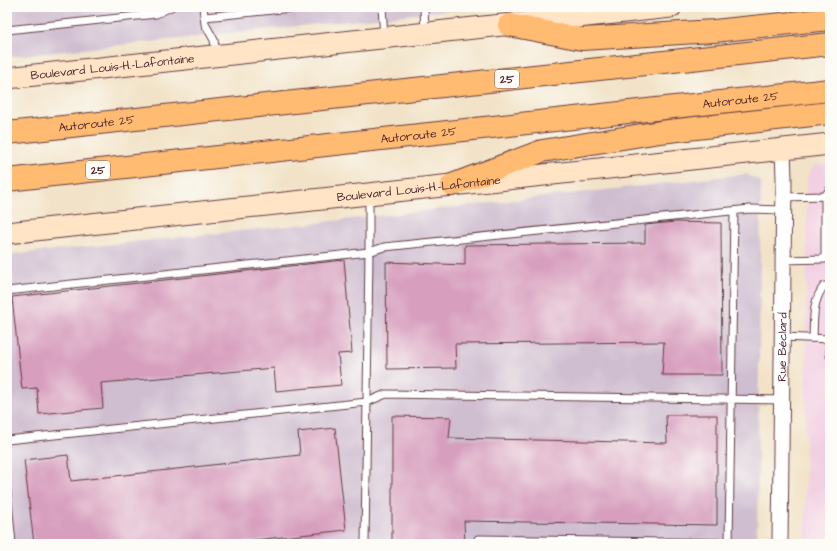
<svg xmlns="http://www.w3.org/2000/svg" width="837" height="551" font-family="'Architects Daughter',sans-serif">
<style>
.built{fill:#f2cfe2}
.industrial{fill:#cfbdd0}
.building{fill:#d79ebe}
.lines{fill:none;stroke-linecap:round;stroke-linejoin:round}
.service-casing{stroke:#633c43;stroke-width:9}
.minor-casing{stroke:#633c43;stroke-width:17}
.secondary-casing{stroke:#633c43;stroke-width:23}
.motorway-casing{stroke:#633c43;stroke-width:24}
.service{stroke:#fff;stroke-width:7}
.minor{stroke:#fff;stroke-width:15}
.secondary{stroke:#ffe4c6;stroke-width:21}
.motorway{stroke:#ffbb71;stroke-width:22}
.labels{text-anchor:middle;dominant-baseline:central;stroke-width:4;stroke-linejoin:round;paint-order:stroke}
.shield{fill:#fdfcf7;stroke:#806168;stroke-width:1}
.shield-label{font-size:11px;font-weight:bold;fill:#4a1f2b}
.street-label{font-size:12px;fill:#4a1f2b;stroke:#fdfcf7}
</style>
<rect width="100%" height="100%" fill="#fdfcf7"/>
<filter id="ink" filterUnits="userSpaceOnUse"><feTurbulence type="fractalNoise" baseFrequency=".025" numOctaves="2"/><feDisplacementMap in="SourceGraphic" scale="8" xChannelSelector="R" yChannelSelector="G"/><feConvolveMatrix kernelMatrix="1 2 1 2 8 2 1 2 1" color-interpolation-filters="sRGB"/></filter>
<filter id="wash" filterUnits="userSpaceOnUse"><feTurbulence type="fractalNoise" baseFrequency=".012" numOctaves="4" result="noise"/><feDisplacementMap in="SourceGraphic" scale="16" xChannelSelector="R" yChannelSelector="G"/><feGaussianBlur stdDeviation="0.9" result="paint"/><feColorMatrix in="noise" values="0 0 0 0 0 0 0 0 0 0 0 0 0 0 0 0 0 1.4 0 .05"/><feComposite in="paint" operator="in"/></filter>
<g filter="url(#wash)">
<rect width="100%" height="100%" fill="#f2e3c8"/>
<path class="built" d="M830,164V544H805L807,177L814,165Z"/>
<path class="industrial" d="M7,7H481L7,57Z
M746,174L761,182L757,544H7V255L307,224Z"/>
<g id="blocks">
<path class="building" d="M675,222L721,223L722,375H662L664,342L455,344L456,368L387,369L386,262L465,265V245L645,243V225Z
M344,260L352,353L338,354L341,385L276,391L274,368L101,383L103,408L39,414L37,388L22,389L12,297Z
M666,415H717V525L464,521L465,544H392V416L451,417L449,438L667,443Z
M335,428L346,530L219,544H34L24,460L68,455L71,481L300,455L298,432Z"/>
</g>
</g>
<g filter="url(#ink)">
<use href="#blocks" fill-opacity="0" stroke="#633c43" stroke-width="1"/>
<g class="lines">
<g class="service-casing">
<path id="service" d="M203,7L205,24L214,40L216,54
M382,7L384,36
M424,7L425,31
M205,17L301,7
M7,30L156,14L171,7
M825,196L830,189
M783,260L825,259V196L783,197
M7,291L369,252V197
M782,337L830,339
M813,338C814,320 812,301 824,286H830
M830,339V356
M7,440L367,402L386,394L782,400
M7,492L12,544
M365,544L369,252L384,247L750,209L783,210
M478,544V539L729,543
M729,544L734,211"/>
</g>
<g class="minor-casing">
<g id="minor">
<path id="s1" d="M780,544L784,179L783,149"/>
</g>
</g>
<g class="secondary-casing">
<g id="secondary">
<path id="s2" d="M7,78L671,7"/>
<path id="s3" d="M7,233L830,144"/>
</g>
</g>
<g class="motorway-casing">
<g id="motorway">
<path d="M509,25L582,39L714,31L830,19"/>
<path id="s4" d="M7,133L830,44"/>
<path id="s5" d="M7,180L830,90"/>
<path d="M452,185L542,151L660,132L830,113"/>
</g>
</g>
<use href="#service" class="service"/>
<use href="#minor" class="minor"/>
<use href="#secondary" class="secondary"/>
<use href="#motorway" class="motorway"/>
</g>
</g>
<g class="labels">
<g class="shield">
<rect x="495" y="70" width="24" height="18" rx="3"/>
<rect x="86" y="161" width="24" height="18" rx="3"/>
</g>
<g class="shield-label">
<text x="507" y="79">25</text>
<text x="98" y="170">25</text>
</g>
<g class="street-label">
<text stroke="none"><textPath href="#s2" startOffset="106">Boulevard Louis-H.-Lafontaine</textPath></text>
<text stroke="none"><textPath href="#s5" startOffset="738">Autoroute 25</textPath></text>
<text stroke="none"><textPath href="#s4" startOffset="90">Autoroute 25</textPath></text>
<text stroke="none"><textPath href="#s5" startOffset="414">Autoroute 25</textPath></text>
<text stroke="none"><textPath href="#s3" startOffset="414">Boulevard Louis-H.-Lafontaine</textPath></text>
<text stroke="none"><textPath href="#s1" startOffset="197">Rue Béclard</textPath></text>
</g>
</g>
<rect width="837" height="551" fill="none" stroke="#fdfcf7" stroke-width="24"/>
</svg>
